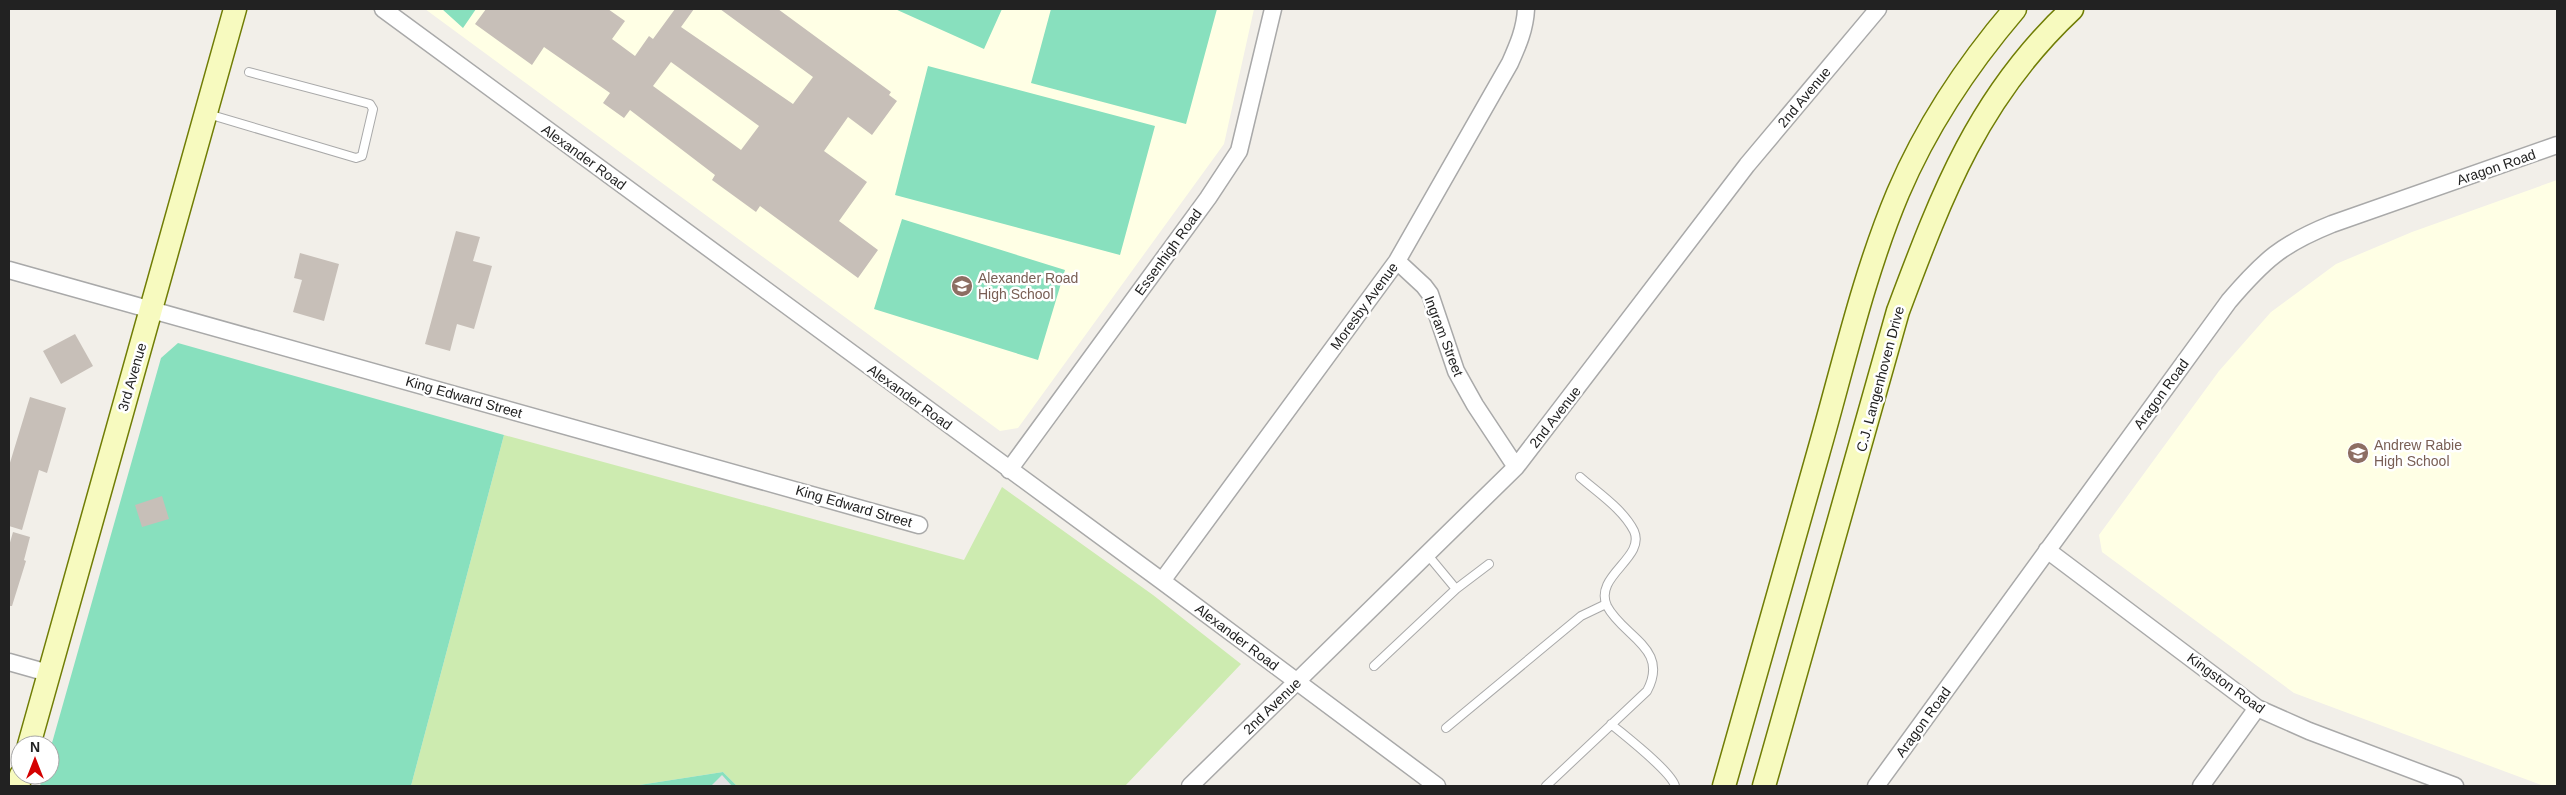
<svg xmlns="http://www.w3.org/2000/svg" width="2566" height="795" font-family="Arial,sans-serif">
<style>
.education{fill:#ffffe5}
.grass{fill:#cdebb0}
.pitch{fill:#88e0be}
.parking{fill:#e2e2e2}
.building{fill:#c7bfb8;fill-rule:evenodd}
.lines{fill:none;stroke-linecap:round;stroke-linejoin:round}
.lane-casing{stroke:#a9a9a9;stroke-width:10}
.street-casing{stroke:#a9a9a9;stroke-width:19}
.secondary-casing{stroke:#707d05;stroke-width:25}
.lane{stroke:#fff;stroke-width:8}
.street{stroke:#fff;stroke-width:16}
.secondary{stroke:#f7fabf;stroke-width:22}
.labels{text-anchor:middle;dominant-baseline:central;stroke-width:5;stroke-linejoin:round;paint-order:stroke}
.street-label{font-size:14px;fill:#222;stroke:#fff}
.education-label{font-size:14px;fill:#785e54;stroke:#fff;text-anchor:start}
</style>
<rect width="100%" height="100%" fill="#f2efe9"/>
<path class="education" d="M425,9H1254L1224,144L1018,428L1000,431Z
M2557,180V786H2544L2294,693L2102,552L2099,535L2219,371L2271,312L2336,264L2412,232Z"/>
<path class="grass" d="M504,435L964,560L1002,487L1153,595L1241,664L1125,786H737L723,772L633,786H411Z"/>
<path class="pitch" d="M442,9H476L463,28Z
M895,9H1002L984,49Z
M1051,9H1217L1186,124L1031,83Z
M928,66L1155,126L1120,255L895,195Z
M902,219L1065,270L1038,360L874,309Z
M178,343L504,435L411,786H40L43,775H50V750L161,358Z
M723,772L737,786H633Z"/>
<path class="parking" d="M722,775L732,786H711Z"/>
<path class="building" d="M486,9H608L625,21L612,39L635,56L649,36L653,39L675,9H694L681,27L793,104L813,77L720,9H778L891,92L889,95L897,101L872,135L848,117L824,151L867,182L839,221L878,250L858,278L760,206L756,212L712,180L715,175L630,110L624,118L603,103L610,93L544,47L532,65L475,24ZM671,62L759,126L741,150L653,86Z
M456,231L480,237L473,261L492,266L474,329L457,324L450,351L425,344Z
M300,253L339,264L324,321L293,312L302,280L294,278Z
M75,334L93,366L61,384L43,351Z
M30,397L66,408L47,473L39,470L22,530L9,526V466Z
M162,496L169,519L142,527L135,505Z
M13,532L30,537L24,560L26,561L12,606H9V546Z"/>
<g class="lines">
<g class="lane-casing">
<path id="lane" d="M208,114L356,158L362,156L373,109L370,104L249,72
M1427,554L1456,589
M1374,666L1456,589L1489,564
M1611,724C1625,736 1671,771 1675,786
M1446,728L1581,616L1606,604
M1546,786L1647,691C1670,648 1623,637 1607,606C1593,576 1646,558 1634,531C1623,509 1598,493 1580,477"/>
</g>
<g class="street-casing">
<path id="street" d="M383,9L1162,581L1437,786
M1397,261L1424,286L1430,294L1456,371L1475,405L1516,467
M9,270L919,525
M1009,470L1208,198L1239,151L1273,9
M2047,550L2257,708L2309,731L2455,786
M1162,581L1397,261L1510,63C1518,45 1525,29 1526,9
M9,662L48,673
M1190,786L1516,467L1747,165L1878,9
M1876,786L2229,301C2264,260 2282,244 2332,224L2557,145
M2201,786L2257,708"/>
</g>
<g class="secondary-casing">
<path id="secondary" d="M29,745L235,9
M18,786L21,775
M1724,786C1755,675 1787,565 1818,454C1843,367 1863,276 1898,193C1927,125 1968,64 2015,9
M1764,786L1898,311C1942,194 1978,97 2072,9"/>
</g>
<use href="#lane" class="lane"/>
<use href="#street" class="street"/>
<use href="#secondary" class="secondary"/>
</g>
<defs>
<g id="school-disc" transform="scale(1.125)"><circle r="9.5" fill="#8d6e63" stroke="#fff"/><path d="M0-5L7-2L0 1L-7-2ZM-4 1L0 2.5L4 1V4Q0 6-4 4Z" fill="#fff"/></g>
</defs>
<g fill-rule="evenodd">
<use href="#school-disc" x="962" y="286"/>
<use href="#school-disc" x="2358" y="453"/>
</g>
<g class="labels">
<g class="street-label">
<text transform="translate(1804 97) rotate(-50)">2nd Avenue</text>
<text transform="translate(584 157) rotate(36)">Alexander Road</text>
<text transform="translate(2496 167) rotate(-19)">Aragon Road</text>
<text transform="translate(1168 252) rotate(-54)">Essenhigh Road</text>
<text transform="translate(1364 306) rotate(-54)">Moresby Avenue</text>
<text transform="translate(1444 336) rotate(69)">Ingram Street</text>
<text transform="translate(132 377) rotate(-74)">3rd Avenue</text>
<text transform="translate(1880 379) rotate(-75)">C.J. Langenhoven Drive</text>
<text transform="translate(2161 394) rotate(-54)">Aragon Road</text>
<text transform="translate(464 397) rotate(16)">King Edward Street</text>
<text transform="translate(910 397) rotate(36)">Alexander Road</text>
<text transform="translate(1555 417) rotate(-52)">2nd Avenue</text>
<text transform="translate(854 506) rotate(16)">King Edward Street</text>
<text transform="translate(1237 637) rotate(37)">Alexander Road</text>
<text transform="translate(2226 683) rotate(36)">Kingston Road</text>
<text transform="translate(1272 706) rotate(-44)">2nd Avenue</text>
<text transform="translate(1923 722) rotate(-54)">Aragon Road</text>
</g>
<g class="education-label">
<text x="978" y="278">Alexander Road<tspan x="978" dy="16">High School</tspan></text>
<text x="2374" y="445">Andrew Rabie<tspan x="2374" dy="16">High School</tspan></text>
</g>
</g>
<rect width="2566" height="795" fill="none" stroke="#222222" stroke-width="20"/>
<g transform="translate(35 760)"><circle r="24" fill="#ffffff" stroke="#a7a7a7"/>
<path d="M0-4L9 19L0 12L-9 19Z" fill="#d40000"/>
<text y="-8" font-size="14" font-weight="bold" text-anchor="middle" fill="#222222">N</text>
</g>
</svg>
